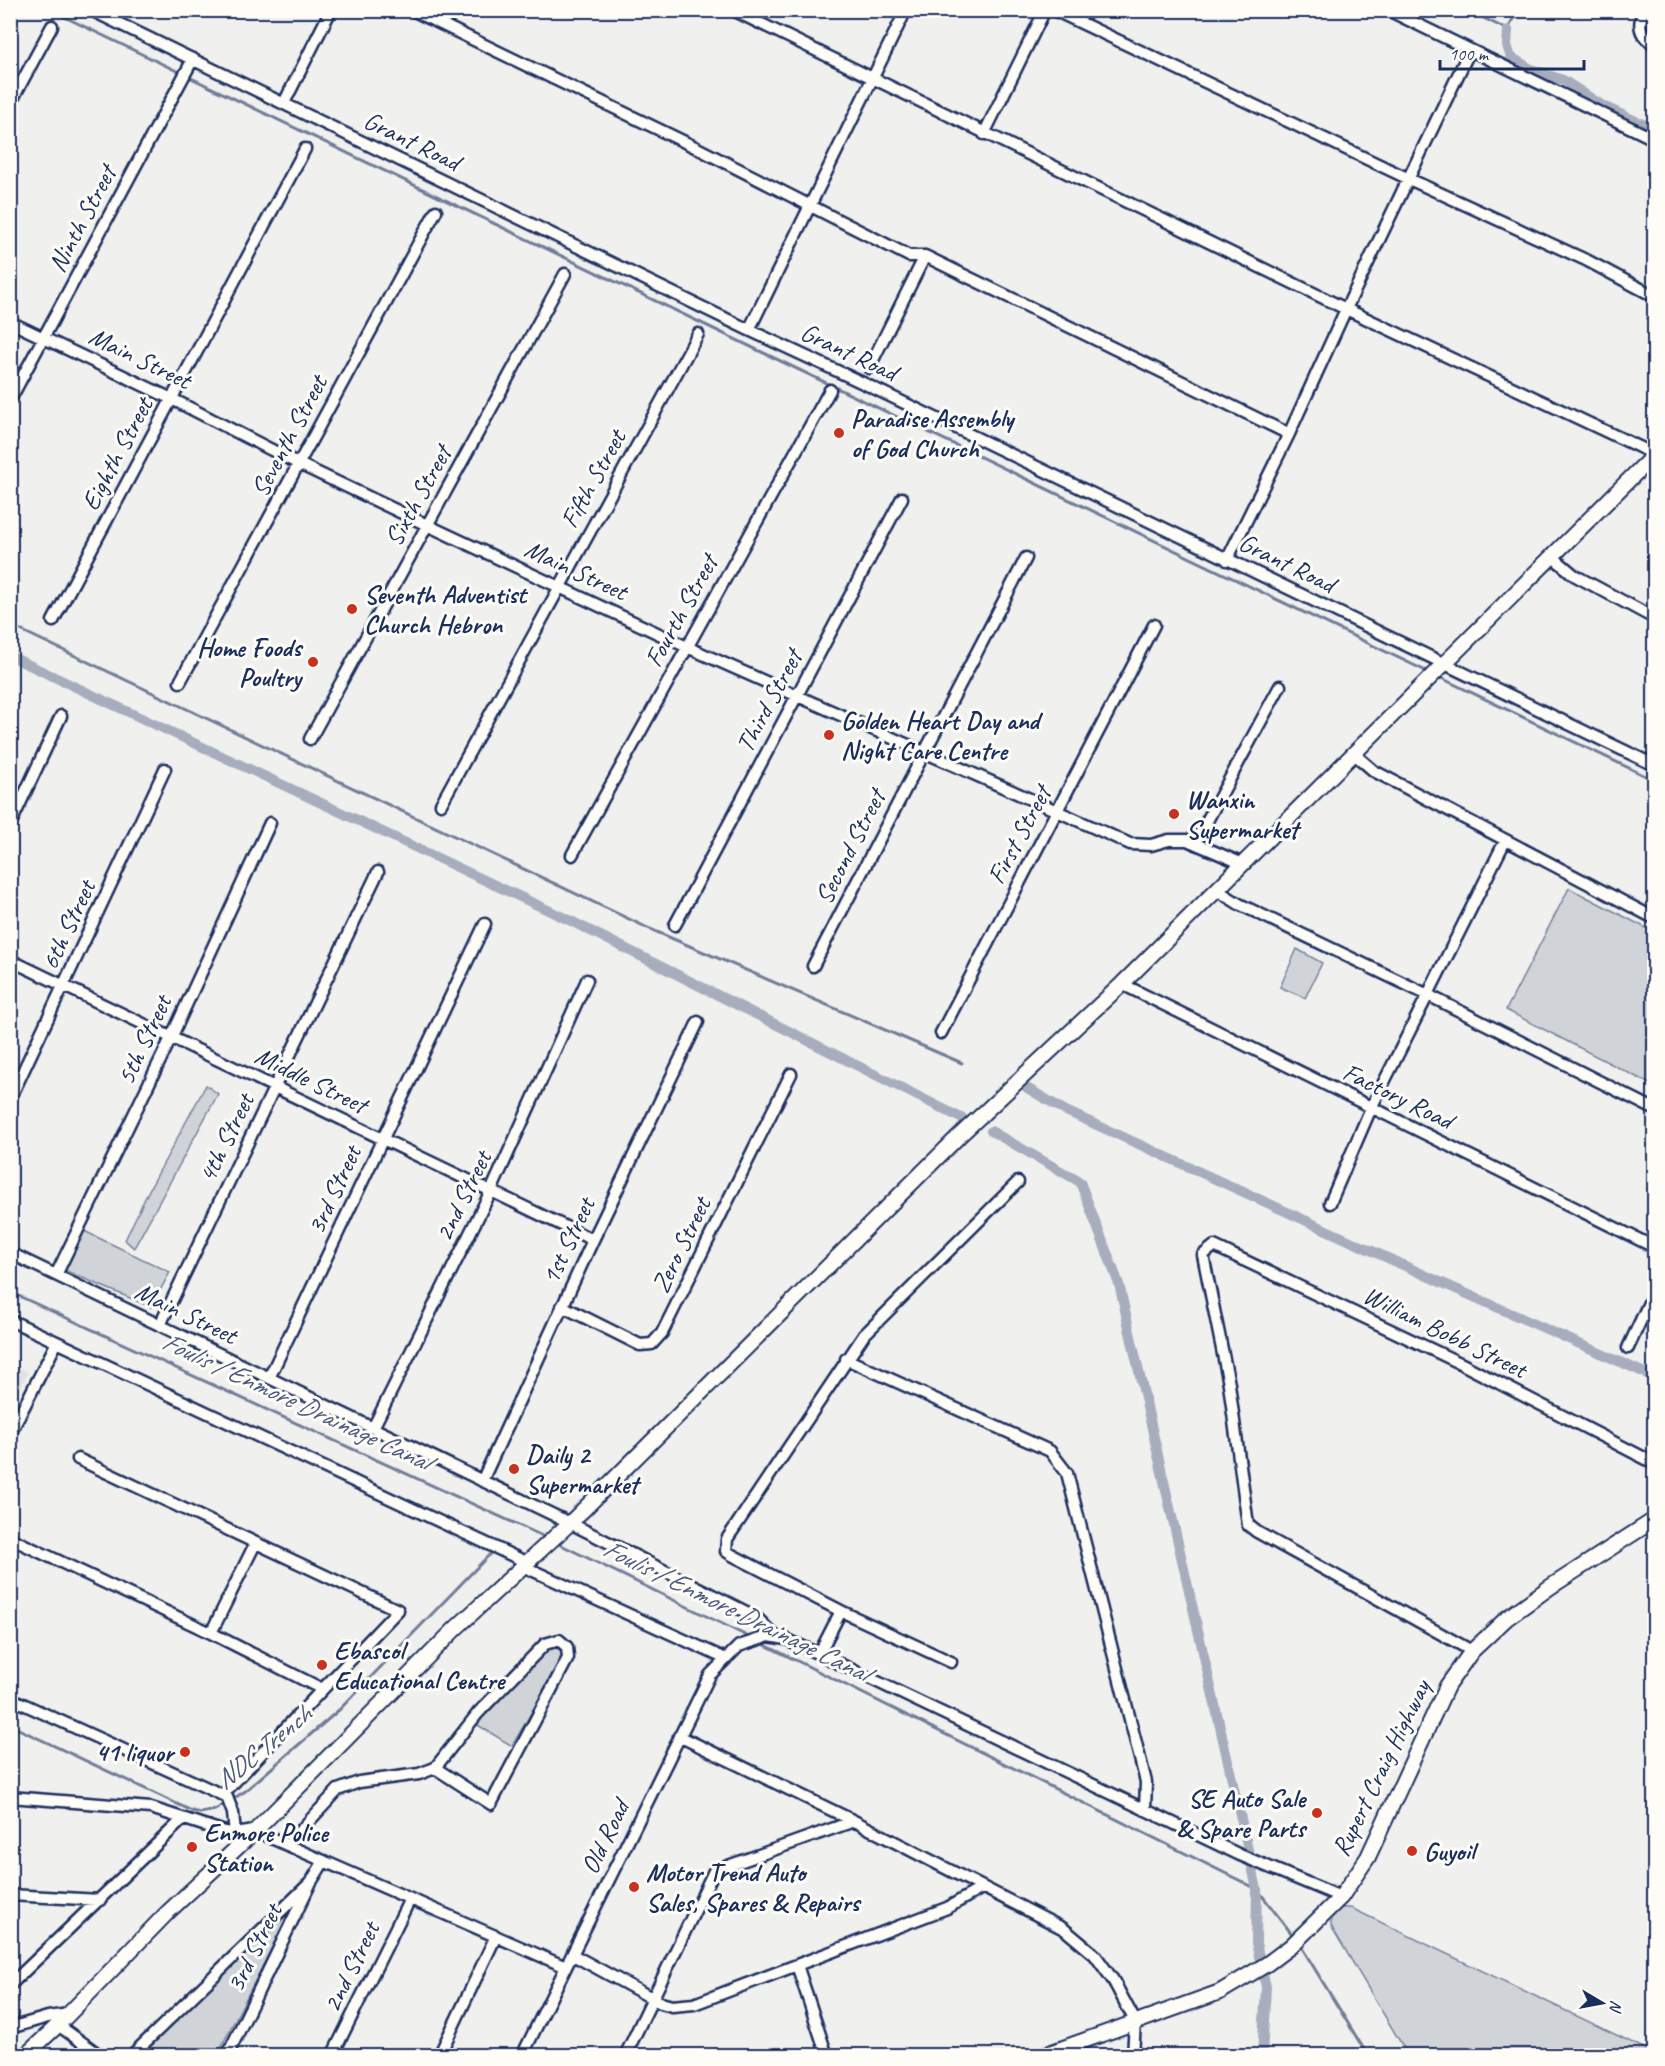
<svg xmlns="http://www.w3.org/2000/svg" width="1665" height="2066" font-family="Caveat,sans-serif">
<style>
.built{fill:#e0e2e3}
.green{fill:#d0d3d8;stroke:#76819b;stroke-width:1.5}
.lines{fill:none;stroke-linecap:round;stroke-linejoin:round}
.stream{stroke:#6f7b97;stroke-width:3}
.canal{stroke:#a7adbd;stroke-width:10}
.minor-casing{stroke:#1b2f5e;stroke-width:15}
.major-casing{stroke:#1b2f5e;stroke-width:18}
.minor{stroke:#fdfcf7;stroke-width:10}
.major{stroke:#fdfcf7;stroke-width:14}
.poi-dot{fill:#c8321e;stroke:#fdfcf7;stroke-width:2}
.labels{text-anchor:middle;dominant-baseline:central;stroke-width:6;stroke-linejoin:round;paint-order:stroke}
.street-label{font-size:26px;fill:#1b2f5e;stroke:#fdfcf7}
.poi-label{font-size:26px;font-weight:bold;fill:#1b2f5e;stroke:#fdfcf7;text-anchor:start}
.water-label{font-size:27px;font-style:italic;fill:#4c5b7f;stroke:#fdfcf7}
</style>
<rect width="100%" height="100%" fill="#f0f0ee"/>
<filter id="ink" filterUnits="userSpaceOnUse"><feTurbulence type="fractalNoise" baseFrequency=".0167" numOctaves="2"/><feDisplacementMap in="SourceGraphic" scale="12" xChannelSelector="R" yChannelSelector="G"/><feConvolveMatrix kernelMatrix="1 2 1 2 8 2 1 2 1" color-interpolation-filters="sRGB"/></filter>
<g filter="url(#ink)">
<path class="built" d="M11,1364L28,1372L11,1407Z"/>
<path class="green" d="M1569,888L1654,932V1086L1506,1010Z
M1297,949L1322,963L1305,998L1280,987Z
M206,1085L218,1094L134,1248L125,1240L148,1192Z
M82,1230L170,1272L151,1307L64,1270Z
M555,1647L563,1652L564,1657L512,1746L476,1724L549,1648Z
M294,1905L217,2055H140Z
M1340,1908H1351L1654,2053V2055H1408L1331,1926V1917Z"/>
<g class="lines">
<path class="stream" d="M50,10L181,73
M1467,10L1508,30L1517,10
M187,76L1428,672
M10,625L650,929L962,1063
M1437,676L1654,780
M10,1292L549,1539
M555,1542L751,1638
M759,1642L1257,1889L1295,1938
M10,1725L192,1811L200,1813L215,1810L244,1792L340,1709L491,1553
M1299,1943L1368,2056"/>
<path class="canal" d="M1508,30L1507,46L1511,57L1531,69L1563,80L1603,106L1654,129
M10,656L569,920L965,1120
M1027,1088L1066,1111L1438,1281L1654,1377
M991,1131L1080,1182L1119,1284L1257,1889L1256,1943L1266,1987L1262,2056"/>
<g class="minor-casing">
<path id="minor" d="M91,10L749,330L863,383L1654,765
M412,10L695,147L909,256H925L1289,434
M733,10L1346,309L1654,454
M1054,10L1409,179L1588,261L1654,296
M1388,10L1654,139
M1644,10C1637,25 1640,36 1654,44
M284,103L331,10
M10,104L52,26
M984,134L1045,10
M10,322L172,399L299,464L427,525L687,647L1057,811L1130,844L1151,845L1169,840H1187L1243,864
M749,330L906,10
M869,368L925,256
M10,400L193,59
M1553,557L1574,575L1654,618
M1227,560L1289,434L1346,309L1470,50
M53,621L305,149
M180,682L436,211
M310,739L565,274
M1353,753L1374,771L1654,918
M441,804L698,334
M10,825L61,716
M1195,843L1280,686
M572,855L830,390
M1217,890L1239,904L1428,995L1654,1109
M675,925L902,498
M10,960L593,1240
M813,966L1026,558
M1122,984L1654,1247
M941,1033L1154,625
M10,1099L165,769
M1330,1203L1371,1108L1505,841
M10,1253L570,1523L756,1617L775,1636
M56,1275L171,1038L270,823
M562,1306L640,1345L652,1344L662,1333L791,1074
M10,1320L528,1563
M160,1325L378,872
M1628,1348L1654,1292
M846,1359L1050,1451L1067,1473L1146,1782L1145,1810
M269,1378L485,924
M373,1428L491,1191L587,980
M10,1434L57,1342
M78,1459L398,1610L222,1795
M482,1481L593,1240L698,1022
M10,1538L211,1633L322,1689
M525,1567L726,1659
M841,1611L951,1662
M211,1633L255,1544
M1472,1651L1257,1532L1248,1525L1229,1384L1203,1255L1214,1246L1462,1364L1654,1463
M819,1654L841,1611L732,1555L726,1551L727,1539L864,1335L1018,1182
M10,1698L227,1797L233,1813L235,1834
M679,1736L854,1821L1064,1929L1095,1955L1113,1980L1135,2021L1133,2056
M10,1797L151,1808L225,1832L235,1834L255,1831L566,1967
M287,1845L338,1790L359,1782L419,1774L435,1768L478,1713L545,1644L559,1640L567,1647L568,1658L491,1804L435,1768
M10,1895L100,1900
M573,1955L661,2003L672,2006L694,2004L947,1908L982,1888
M797,1965L827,2056
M10,1985L183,1819
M58,2025L101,2056
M10,2028L48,2017L69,2014
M131,2056L311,1882
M227,2056L311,1882L324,1861
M332,2056L410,1899
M439,2056L496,1936
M522,2056L710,1675L739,1646L769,1636L786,1639L819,1654L1240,1855L1341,1897
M625,2056L714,1871L854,1821"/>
</g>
<g class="major-casing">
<path id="major" d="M25,2056L58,2025L168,1912L255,1831L455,1629L570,1523L959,1136L1122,984L1654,455
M1041,2056L1220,1992L1267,1964L1291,1946L1341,1897L1368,1857L1447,1686L1472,1651L1507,1618L1550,1587L1654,1520"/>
</g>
<use href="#minor" class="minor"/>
<use href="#major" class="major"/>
</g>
</g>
<g class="poi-dot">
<circle cx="839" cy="433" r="6"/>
<circle cx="352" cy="609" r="6"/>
<circle cx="313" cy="662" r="6"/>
<circle cx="829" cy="735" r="6"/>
<circle cx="1174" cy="814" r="6"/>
<circle cx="514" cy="1469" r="6"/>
<circle cx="322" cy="1665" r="6"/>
<circle cx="185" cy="1752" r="6"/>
<circle cx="1317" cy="1813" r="6"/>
<circle cx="192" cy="1847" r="6"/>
<circle cx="1412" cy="1851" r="6"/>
<circle cx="634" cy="1887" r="6"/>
</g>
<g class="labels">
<g class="street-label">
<text transform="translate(412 141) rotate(26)">Grant Road</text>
<text transform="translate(82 219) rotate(-62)">Ninth Street</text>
<text transform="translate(849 352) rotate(25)">Grant Road</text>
<text transform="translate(140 358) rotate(26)">Main Street</text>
<text transform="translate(289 436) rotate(-62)">Seventh Street</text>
<text transform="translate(117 454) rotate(-62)">Eighth Street</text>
<text transform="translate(593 479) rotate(-61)">Fifth Street</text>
<text transform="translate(418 496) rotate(-61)">Sixth Street</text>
<text transform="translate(1287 563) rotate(26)">Grant Road</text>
<text transform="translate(576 570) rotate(25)">Main Street</text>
<text transform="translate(681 611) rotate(-61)">Fourth Street</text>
<text transform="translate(769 701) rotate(-62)">Third Street</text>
<text transform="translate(1019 835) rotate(-62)">First Street</text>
<text transform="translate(850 847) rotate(-63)">Second Street</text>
<text transform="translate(68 925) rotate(-65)">6th Street</text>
<text transform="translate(144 1040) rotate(-65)">5th Street</text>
<text transform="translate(311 1080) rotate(26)">Middle Street</text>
<text transform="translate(1398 1096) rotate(26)">Factory Road</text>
<text transform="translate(226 1138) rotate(-64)">4th Street</text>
<text transform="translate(334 1190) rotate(-65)">3rd Street</text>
<text transform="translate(463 1196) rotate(-64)">2nd Street</text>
<text transform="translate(568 1241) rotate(-65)">1st Street</text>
<text transform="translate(681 1245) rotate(-64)">Zero Street</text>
<text transform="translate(186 1313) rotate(26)">Main Street</text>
<text transform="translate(1445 1332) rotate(26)">William Bobb Street</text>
<text transform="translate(1381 1768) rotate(-64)">Rupert Craig Highway</text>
<text transform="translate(605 1837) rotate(-64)">Old Road</text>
<text transform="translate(254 1948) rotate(-64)">3rd Street</text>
<text transform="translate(351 1967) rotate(-64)">2nd Street</text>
</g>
<g class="poi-label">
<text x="851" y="418">Paradise Assembly<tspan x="851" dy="30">of God Church</tspan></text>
<text x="364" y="594">Seventh Adventist<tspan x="364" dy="30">Church Hebron</tspan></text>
<text x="301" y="647" text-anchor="end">Home Foods<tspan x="301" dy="30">Poultry</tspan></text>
<text x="841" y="720">Golden Heart Day and<tspan x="841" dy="30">Night Care Centre</tspan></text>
<text x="1186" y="799">Wanxin<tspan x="1186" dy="30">Supermarket</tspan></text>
<text x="526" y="1454">Daily 2<tspan x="526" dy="30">Supermarket</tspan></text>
<text x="334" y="1650">Ebascol<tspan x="334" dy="30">Educational Centre</tspan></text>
<text x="173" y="1752" text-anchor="end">41 liquor</text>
<text x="1305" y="1798" text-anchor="end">SE Auto Sale<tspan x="1305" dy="30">&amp; Spare Parts</tspan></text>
<text x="204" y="1832">Enmore Police<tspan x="204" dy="30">Station</tspan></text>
<text x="1424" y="1851">Guyoil</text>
<text x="646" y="1872">Motor Trend Auto<tspan x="646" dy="30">Sales, Spares &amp; Repairs</tspan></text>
</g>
<g class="water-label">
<text transform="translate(296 1401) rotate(25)">Foulis / Enmore Drainage Canal</text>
<text transform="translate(736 1610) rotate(26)">Foulis / Enmore Drainage Canal</text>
<text transform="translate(263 1747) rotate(-39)">NDC Trench</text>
</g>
</g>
<rect width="1665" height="2066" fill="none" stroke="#fdfcf7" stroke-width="36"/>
<rect x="18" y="18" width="1629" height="2030" fill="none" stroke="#1b2f5e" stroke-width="2" filter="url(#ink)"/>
<g transform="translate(1602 2003) rotate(100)" stroke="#fdfcf7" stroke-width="4.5" paint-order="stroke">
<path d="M0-4.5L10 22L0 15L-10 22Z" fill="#1b2f5e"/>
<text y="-9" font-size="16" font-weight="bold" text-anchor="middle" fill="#1b2f5e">N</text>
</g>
<path d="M1440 60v9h144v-9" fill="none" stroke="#1b2f5e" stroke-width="3"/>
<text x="1449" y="60" font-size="18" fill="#1b2f5e" stroke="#fdfcf7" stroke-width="4.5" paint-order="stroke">100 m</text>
</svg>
